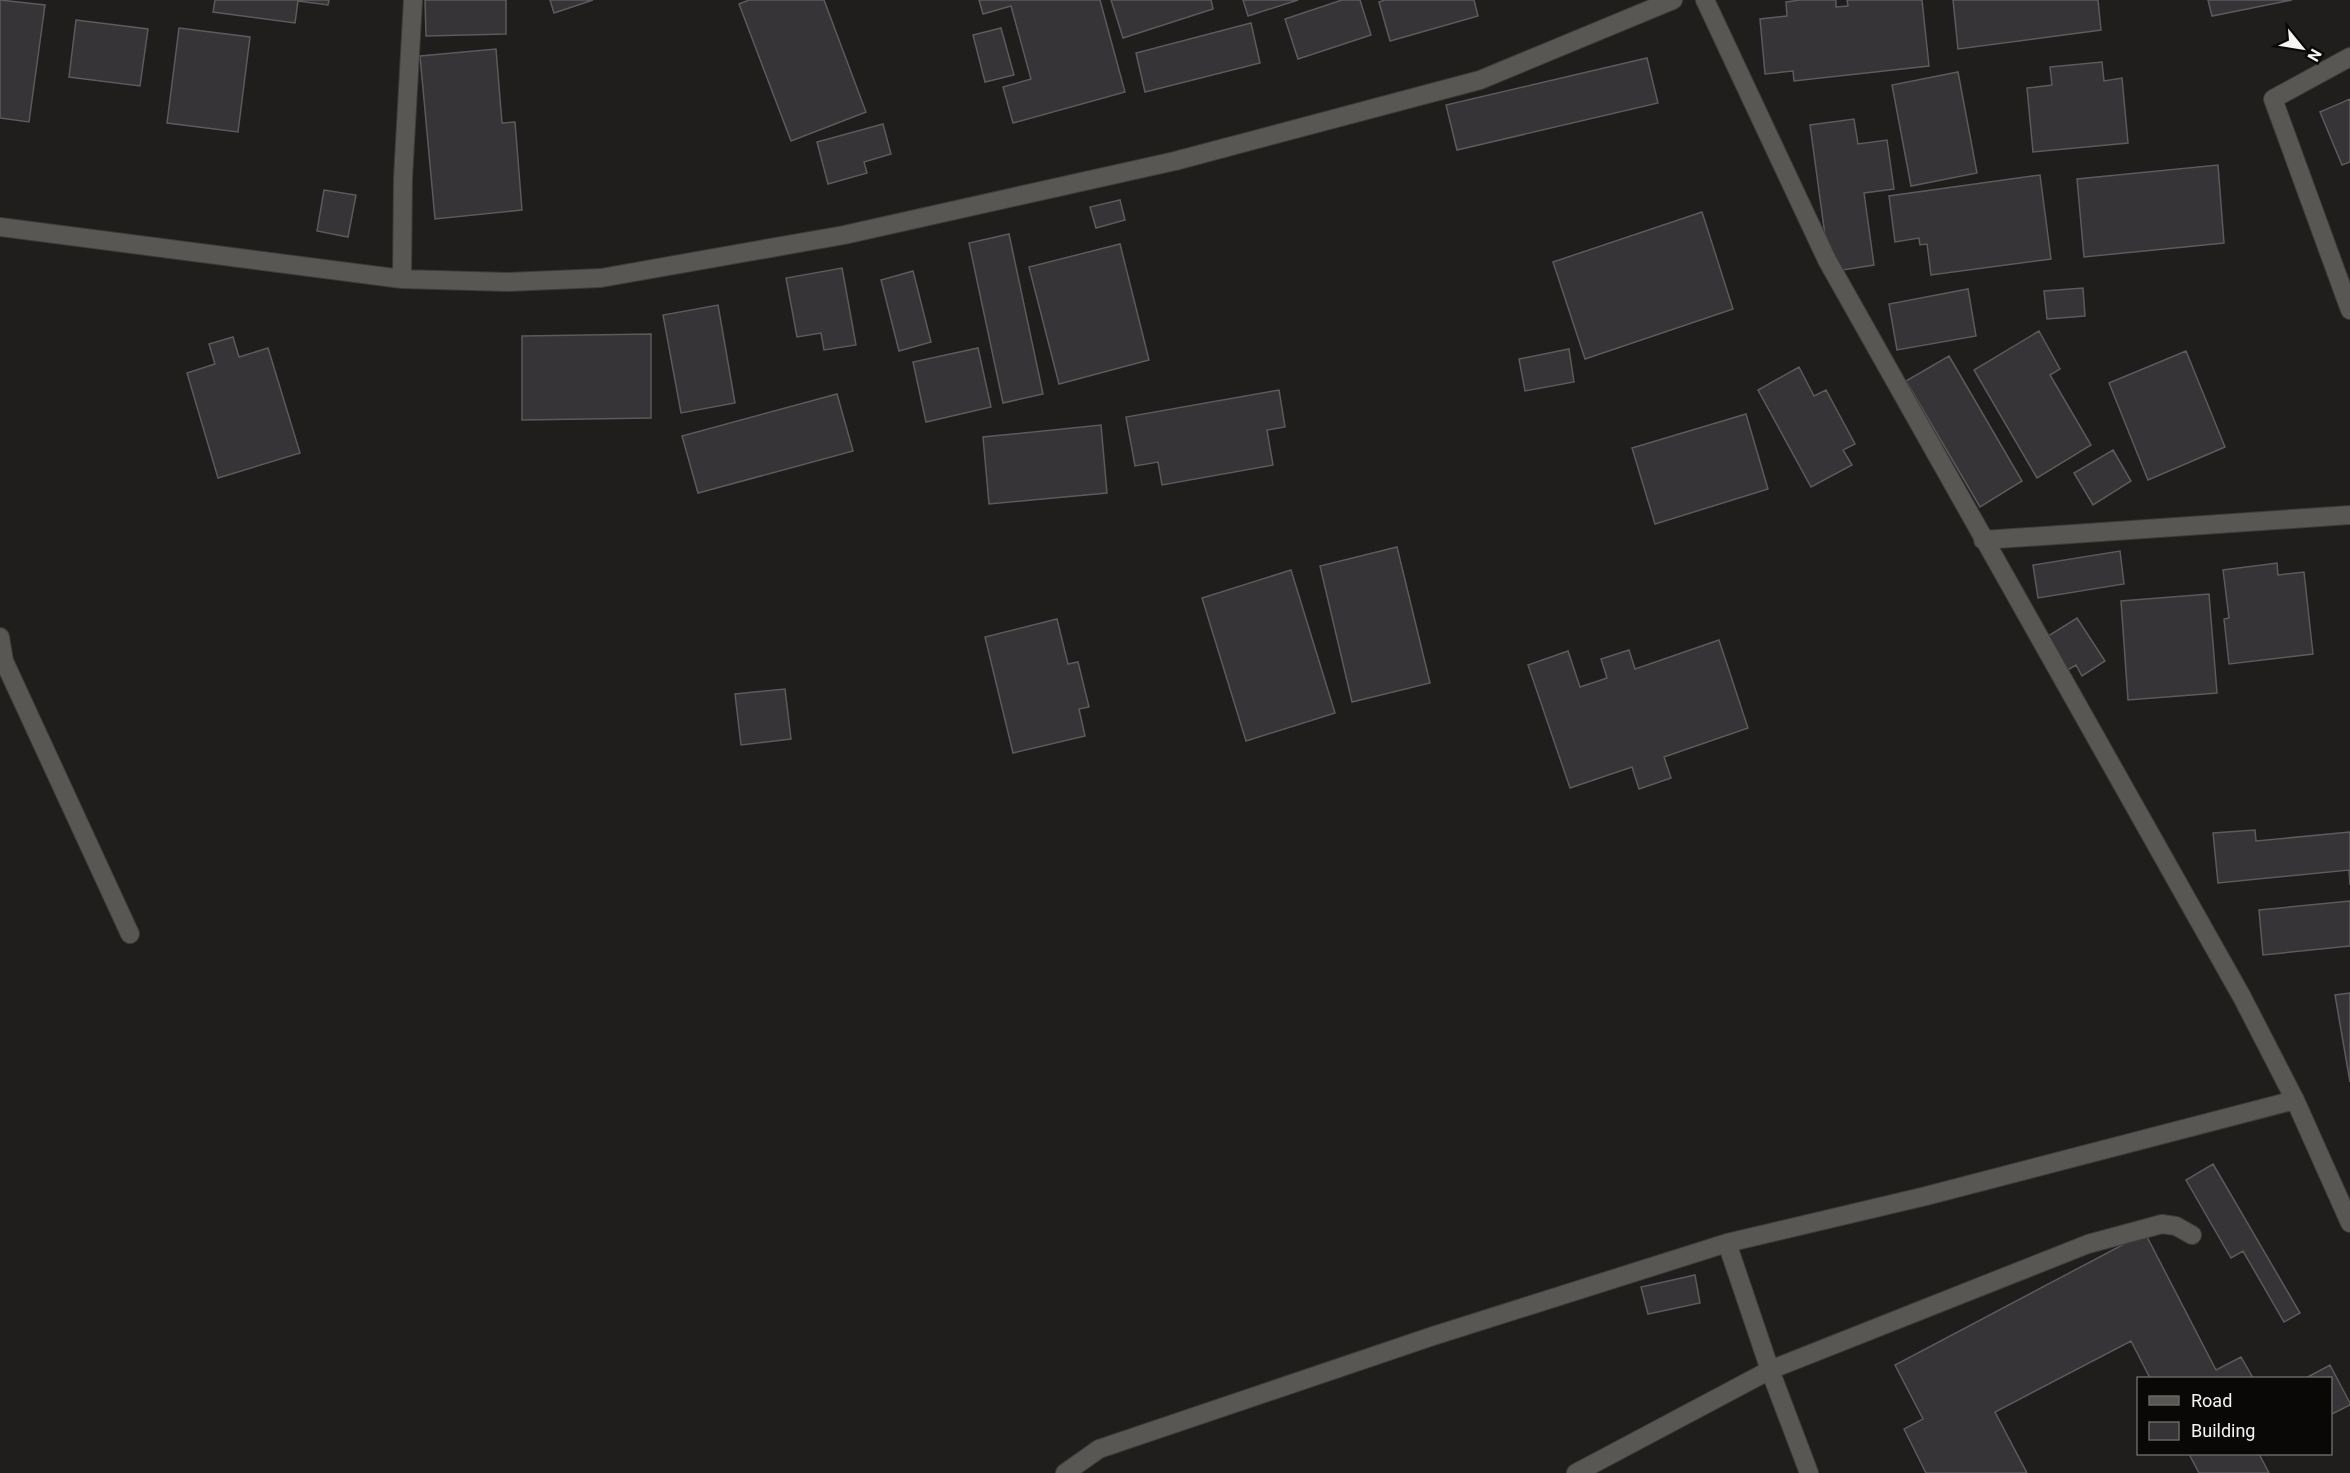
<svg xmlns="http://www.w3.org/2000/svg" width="2350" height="1473" font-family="Roboto,sans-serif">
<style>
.building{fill:#363436;stroke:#5c5a5c;stroke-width:1.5}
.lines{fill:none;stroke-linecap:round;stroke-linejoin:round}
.minor-casing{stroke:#3d3c3a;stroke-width:20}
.minor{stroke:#595754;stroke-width:18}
</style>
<rect width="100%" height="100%" fill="#1f1e1c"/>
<path class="building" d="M0,0L45,5L29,122L0,118Z
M215,0H329L328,5L298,1L295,23L213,12Z
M425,0H506V34L426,36Z
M550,0H593L554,13Z
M749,0H824L866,112L791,141L739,4Z
M979,0H1100L1125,92L1013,123L1003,87L1031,79L1011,6L983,14Z
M1111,0H1211L1213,9L1123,38Z
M1243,0H1298L1248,16Z
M1342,0H1360L1371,35L1298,59L1285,19Z
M1385,0H1474L1478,16L1390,41L1379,2Z
M1800,0H1836V7L1848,6L1847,0H1922L1929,66L1794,81L1793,71L1765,74L1760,19L1787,16L1786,2Z
M1953,0H2098L2101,30L1958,49Z
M2208,0H2292L2212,16Z
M76,20L148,29L140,86L69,77Z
M1251,23L1260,63L1145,92L1136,53Z
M179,28L250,37L238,132L167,123Z
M1001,28L1014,75L985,82L973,35Z
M496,49L502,123L515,122L522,210L435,219L420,56Z
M1647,58L1658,103L1457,150L1446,105Z
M2102,62L2104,81L2122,78L2128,143L2033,152L2027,88L2052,85L2050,67Z
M1958,72L1977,173L1911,186L1892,85Z
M2350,99V162L2342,165L2320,112Z
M1854,119L1858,144L1887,140L1894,189L1864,193L1874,265L1830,272L1810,125Z
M883,124L891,154L864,162L867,173L828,184L817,142Z
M2218,165L2224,243L2084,257L2077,179Z
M2040,175L2051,259L1931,275L1927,244L1920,245L1919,238L1895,242L1889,196Z
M324,190L356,195L348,237L317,231Z
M1120,200L1125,220L1096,228L1090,207Z
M1702,212L1733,309L1585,359L1553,262Z
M1009,234L1043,394L1003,403L969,243Z
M1120,244L1149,360L1059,384L1029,267Z
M842,268L856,345L824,350L821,333L797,337L786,278Z
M913,271L931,342L899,351L881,280Z
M2083,288L2085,316L2047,319L2044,291Z
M1968,289L1976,336L1897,350L1889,304Z
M718,305L735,403L681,413L663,315Z
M2039,331L2060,369L2050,375L2091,445L2037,478L1974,370Z
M651,334V418L522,420V336Z
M233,337L239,357L268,348L300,453L218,478L187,373L215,364L209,344Z
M978,348L991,407L926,422L913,362Z
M1569,349L1574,382L1525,391L1519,359Z
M2186,351L2225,447L2148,480L2109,383Z
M1949,356L2022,481L1980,507L1906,381Z
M1799,367L1814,396L1826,390L1855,444L1843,450L1852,465L1811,487L1758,390Z
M1279,390L1285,427L1267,430L1273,465L1162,485L1158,462L1135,466L1126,417Z
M837,394L853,451L698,493L682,436Z
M1746,414L1768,489L1655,524L1632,448Z
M1101,425L1107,493L989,504L983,437Z
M2113,450L2131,481L2093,505L2074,473Z
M1397,547L1430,683L1352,702L1320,566Z
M2120,551L2124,584L2038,598L2033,565Z
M2277,563L2278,575L2304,572L2313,654L2229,664L2224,619L2229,618L2223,570Z
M1291,570L1335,713L1246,741L1202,598Z
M2209,594L2217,693L2128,700L2121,601Z
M2077,618L2105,661L2082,676L2076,665L2066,671L2045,638Z
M1057,619L1068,664L1078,662L1089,707L1079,709L1085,736L1013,753L985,637Z
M1719,640L1748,728L1664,757L1671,778L1639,789L1632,767L1570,788L1528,665L1568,651L1580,687L1607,678L1601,659L1629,650L1635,669Z
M785,689L791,739L741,745L735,694Z
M2255,830L2256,841L2350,832V885L2349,870L2218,883L2213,833Z
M2350,901V946L2263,955L2259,910Z
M2350,993V1082L2335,995Z
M2213,1164L2300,1313L2284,1322L2243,1251L2231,1258L2186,1180Z
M2145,1233L2216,1370L2241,1357L2253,1378H2150L2131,1341L1995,1412L2027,1473H1926L1904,1429L1923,1419L1895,1365Z
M1695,1275L1700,1303L1648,1314L1641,1287Z
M2330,1365L2350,1403V1405L2330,1415V1378H2306Z
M2189,1454H2259L2269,1473H2199Z"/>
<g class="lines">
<g class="minor-casing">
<path id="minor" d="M1705,0L1827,260L2242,997L2295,1100L2350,1223
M2350,57L2273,99L2350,310
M0,227L402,279L507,282L601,278L844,235L1175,161L1480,80L1673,0
M402,279L403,178L413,0
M1983,540L2350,515
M0,637L4,661L130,934
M1727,1243L1770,1370L1809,1473
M1065,1473L1099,1449L1433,1336L1727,1243L1926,1196L2295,1100
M1576,1473L1770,1370L2088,1244L2162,1224L2176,1226L2192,1235"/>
</g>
<use href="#minor" class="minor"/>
</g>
<rect x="2137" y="1377" width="195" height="78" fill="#090807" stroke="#676665" stroke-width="1.5"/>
<rect x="2149" y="1396" width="30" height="9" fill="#595754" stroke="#676665" stroke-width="1.5"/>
<text x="2191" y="1407" font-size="18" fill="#f5f4f2">Road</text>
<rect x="2149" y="1422" width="30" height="18" fill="#363436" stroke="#676665" stroke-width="1.5"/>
<text x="2191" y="1437" font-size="18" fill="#f5f4f2">Building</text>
<g transform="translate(2302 48) rotate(120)" stroke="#090807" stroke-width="4.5" paint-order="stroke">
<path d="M0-4.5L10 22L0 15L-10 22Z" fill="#f5f4f2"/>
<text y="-9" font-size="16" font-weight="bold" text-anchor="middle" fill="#f5f4f2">N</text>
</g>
</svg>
